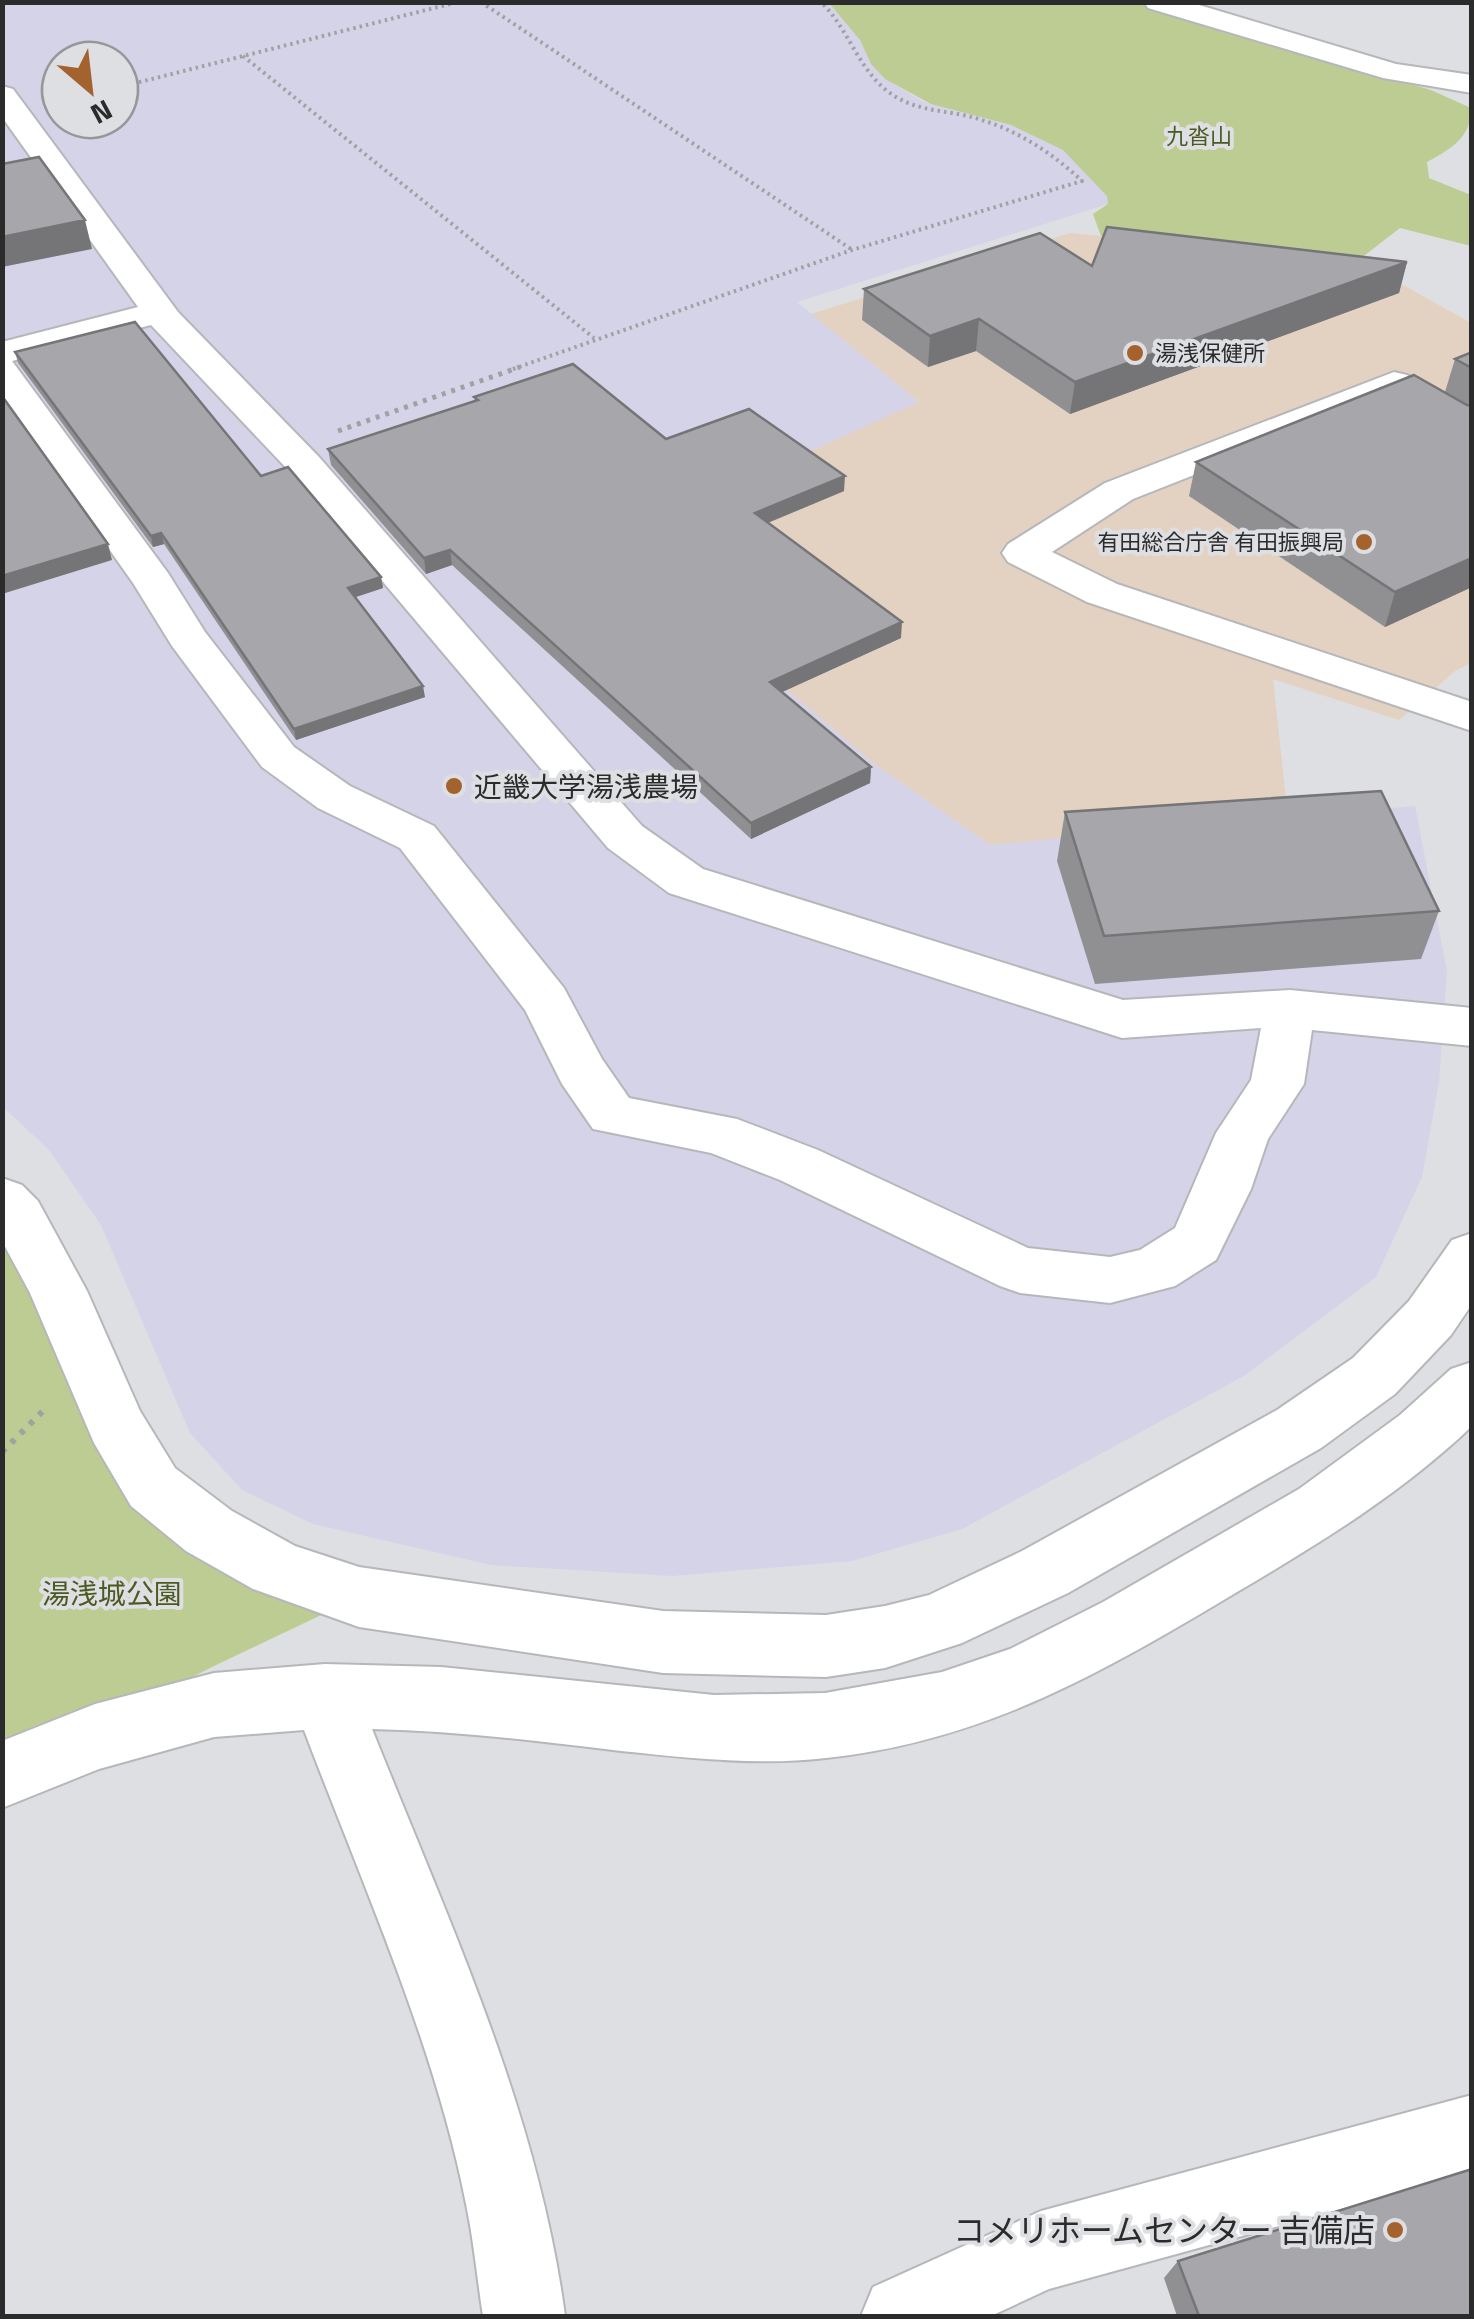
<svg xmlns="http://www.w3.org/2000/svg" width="1474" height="2319" font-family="'Titillium Web','Noto Sans JP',sans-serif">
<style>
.commercial{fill:#e3d2c1}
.education{fill:#d5d3e8;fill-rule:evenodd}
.green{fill:#bccc93}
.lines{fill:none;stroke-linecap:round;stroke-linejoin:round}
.minor-casing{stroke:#b6b7ba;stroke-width:4}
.path-far2{stroke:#a1a1a4;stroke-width:4;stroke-dasharray:2.5 4;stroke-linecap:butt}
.path-far1{stroke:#a1a1a4;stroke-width:5;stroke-dasharray:4 6;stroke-linecap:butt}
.path{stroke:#a1a1a4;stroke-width:6;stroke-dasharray:5 8;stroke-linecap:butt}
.minor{fill:#fff;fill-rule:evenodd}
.wall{fill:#909093}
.shaded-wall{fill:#757578}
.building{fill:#a7a7ab;stroke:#757578;stroke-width:2.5}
.poi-dot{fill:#a4622e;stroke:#dedfe2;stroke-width:4}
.labels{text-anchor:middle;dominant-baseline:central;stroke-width:8;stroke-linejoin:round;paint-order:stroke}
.far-park-label{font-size:22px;fill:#4c5921;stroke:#dedfe2}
.far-poi-label{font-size:22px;fill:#2b2b2c;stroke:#dedfe2;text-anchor:start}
.poi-label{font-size:28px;fill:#2b2b2c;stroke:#dedfe2;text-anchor:start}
.park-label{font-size:28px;fill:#4c5921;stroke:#dedfe2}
.near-poi-label{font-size:32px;fill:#2b2b2c;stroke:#dedfe2;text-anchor:end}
</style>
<rect width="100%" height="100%" fill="#dedfe2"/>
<path class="commercial" d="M1070,233L1364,263L1471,323V663L1455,671L1399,720L1273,679L1288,818L990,845L873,763L652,575L642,511L918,401L811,314Z"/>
<path class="education" d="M2,3H829L860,40L871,64L885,79L924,102L1011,125L1063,150L1106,190L1108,204L797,302L919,402L813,450L697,493L652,575L873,763L990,845L1415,806L1447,971L1439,1082L1422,1177L1376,1277L1244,1376L962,1529L852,1561L673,1576L491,1565L313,1524L242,1490L190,1433L101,1225L49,1150L3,1107ZM60,60H120V120H60Z"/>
<path class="green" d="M829,3H1137L1431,90L1471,108C1471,138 1452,148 1427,162L1429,178L1471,195V246L1400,228L1356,262L1101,236L1093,214L1108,204L1107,196L1063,150L1011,125L931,104L885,79L871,64L860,40Z
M2,1200L153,1487L359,1597L214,1666L3,1774Z"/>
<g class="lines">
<g class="minor-casing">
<path id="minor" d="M1144,2H1189L1396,64L1472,75V93L1383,78L1148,8Z
M2,86L13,89L178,312L319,457L642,826L703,869L1123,1000L1290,990L1472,1008V1046L1312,1030L1304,1084L1268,1139L1251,1189L1216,1260L1175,1286L1110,1303L1020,1293L1000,1286L780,1180L711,1153L593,1129L562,1084L525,1010L400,848L318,808L262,767L172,646L133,583L2,397V342L138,307L2,117ZM151,325L291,473L608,848L669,893L1122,1038L1261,1028L1251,1080L1216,1133L1175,1228L1140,1250L1110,1257L1028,1248L818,1150L737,1119L629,1098L602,1059L564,988L434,826L350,786L294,747L205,632L168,573L12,361Z
M1394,372L1407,375L1472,412V439L1459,436L1392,397L1133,499L1052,552L1117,584L1472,702V731L1087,602L1008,562L1002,553L1008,544L1105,483Z
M2,1178L22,1185L38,1201L87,1291L140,1411L175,1468L232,1511L295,1546L359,1567L663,1611L826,1615L885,1606L929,1595L1022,1551L1277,1410L1353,1358L1409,1301L1452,1240L1472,1233V1304L1451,1335L1395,1394L1321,1448L1068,1593L962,1643L885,1668L826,1677L663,1673L359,1627L253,1589L186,1551L131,1506L94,1443L30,1293L2,1241Z
M1472,1362V1426C1402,1493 1320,1543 1237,1592C1103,1672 985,1741 826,1758C758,1766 689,1758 621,1751C538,1741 456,1731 372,1729C448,1920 538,2111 565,2316H483C477,2279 474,2241 466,2204C435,2045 361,1881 304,1730L214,1737L99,1769L2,1808V1741L95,1704L214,1673L325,1664L441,1667L714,1695L825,1693L942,1672L1010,1649L1103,1602L1299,1489L1400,1415L1451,1369Z
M1472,2095V2173L1049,2289L991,2316H861L873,2287L1041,2211Z"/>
</g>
<path class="path-far2" d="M481,2L851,249
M243,56L594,338
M120,87L458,2
M513,369L852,250L1082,181C1048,149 1009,125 963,115C937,110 912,109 890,93C858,70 849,29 821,2"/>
<path class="path-far1" d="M338,431L520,367"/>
<path class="path" d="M2,1452L44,1410"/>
<use href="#minor" class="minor"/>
</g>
<path class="wall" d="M1407,262L1399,293L1070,414L976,351L928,367L862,320L864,289L1092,266Z
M15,352L261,476L381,577L383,588L355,597L425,697L296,740L164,544L153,547L18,363Z
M1472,352V587L1385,627L1189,496L1196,462L1445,392L1455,359Z
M474,397L666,439L844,491L768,523L901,638L782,692L871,767L870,783L751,839L452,565L426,574L331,465L328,449L475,401Z
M1065,812L1439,911L1421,959L1095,984L1057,861Z
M1178,2261L1472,2316H1177L1164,2278Z"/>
<path class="shaded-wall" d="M85,220L92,249L2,267V237Z
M1407,262L1399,293L1070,414L1075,382Z
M979,319L976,351L928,367L930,336Z
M845,476L844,491L755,528V513Z
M161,533L164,544L153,547L151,536Z
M108,544L112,560L2,594V576Z
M450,550L452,565L426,574L424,558Z
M1472,558V587L1385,627L1395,592Z
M381,577L383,588L350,599L348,588Z
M902,622L901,638L769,698L770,682Z
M423,686L425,697L296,740L294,729Z
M871,767L870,783L751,839V823Z"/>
<path class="building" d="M39,157L85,220L2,237V164Z
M1107,227L1407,262L1075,382L979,319L930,336L864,289L1040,233L1092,266Z
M135,322L261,476L288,467L381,577L348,588L423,686L294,729L161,533L151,536L15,352Z
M1472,352V368L1455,359Z
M573,364L666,439L749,409L845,476L755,513L902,622L770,682L871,767L751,823L450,550L424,558L328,449L478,400L474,397Z
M1414,375L1467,405L1472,406V558L1395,592L1196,462Z
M2,396L108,544L2,576Z
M1381,791L1439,911L1104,936L1065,812Z
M1472,2169V2316H1199L1178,2261Z"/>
<g class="poi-dot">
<circle cx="1135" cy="353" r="10"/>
<circle cx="1364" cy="542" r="10"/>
<circle cx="454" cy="786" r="10"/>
<circle cx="1395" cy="2230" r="10"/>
</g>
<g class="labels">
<g class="far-park-label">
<text x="1199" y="136">九沓山</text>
</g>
<g class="far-poi-label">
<text x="1155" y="353">湯浅保健所</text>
<text x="1344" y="542" text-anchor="end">有田総合庁舎 有田振興局</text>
</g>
<g class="poi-label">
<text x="474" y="786">近畿大学湯浅農場</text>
</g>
<g class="park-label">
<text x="112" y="1593">湯浅城公園</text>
</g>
<g class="near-poi-label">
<text x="1375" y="2230">コメリホームセンター 吉備店</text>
</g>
</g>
<rect width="1474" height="2319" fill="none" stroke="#2b2b2c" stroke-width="10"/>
<g transform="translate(90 90) rotate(152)"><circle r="48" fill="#dedfe2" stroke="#969799" stroke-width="2.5"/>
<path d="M0-8L18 38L0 25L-18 38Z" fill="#a4622e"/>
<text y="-15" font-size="28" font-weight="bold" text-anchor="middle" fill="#2b2b2c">N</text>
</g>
</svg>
